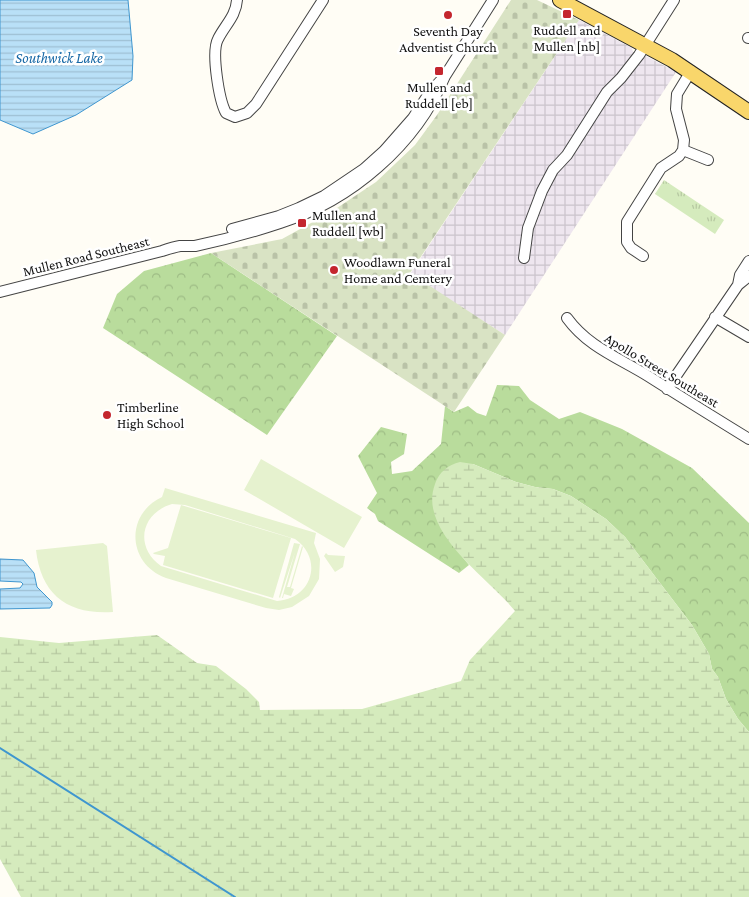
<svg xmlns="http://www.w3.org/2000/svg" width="749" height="897" font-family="'Crimson Pro',serif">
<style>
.industrial{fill:url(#industrial-grid)}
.grass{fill:url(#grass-tufts)}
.forest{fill:url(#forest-crowns)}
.wetland{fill:url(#wetland-marsh)}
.cemetery{fill:url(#cemetery-stones)}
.pitch{fill:#e6f2cf;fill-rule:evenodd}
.water{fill:url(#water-rules);stroke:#3f96cf}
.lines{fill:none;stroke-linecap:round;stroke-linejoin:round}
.stream{stroke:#3f96cf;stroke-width:2}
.minor-casing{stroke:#444;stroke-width:12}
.major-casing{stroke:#222;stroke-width:16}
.minor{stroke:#fff;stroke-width:10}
.major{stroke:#f9d66b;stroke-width:14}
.poi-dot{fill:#c4262e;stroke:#fff;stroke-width:2}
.labels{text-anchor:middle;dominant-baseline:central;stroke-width:5;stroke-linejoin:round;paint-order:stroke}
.poi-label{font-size:14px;fill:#111;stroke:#fff}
.street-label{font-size:14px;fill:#111;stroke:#fff}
.water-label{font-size:15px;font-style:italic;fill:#1768a6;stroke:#fff}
</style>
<defs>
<pattern id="industrial-grid" width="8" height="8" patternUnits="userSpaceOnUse" patternTransform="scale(1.25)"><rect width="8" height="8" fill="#eee6ef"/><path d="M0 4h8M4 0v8" fill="none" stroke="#cbc4cc"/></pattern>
<pattern id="grass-tufts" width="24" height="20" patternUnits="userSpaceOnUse" patternTransform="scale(1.25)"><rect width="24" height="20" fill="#d5ebbd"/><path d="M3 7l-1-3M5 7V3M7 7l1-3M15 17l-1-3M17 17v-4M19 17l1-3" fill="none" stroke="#b6c8a1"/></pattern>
<pattern id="forest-crowns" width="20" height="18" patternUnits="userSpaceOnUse" patternTransform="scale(1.25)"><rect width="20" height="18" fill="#b9dc9c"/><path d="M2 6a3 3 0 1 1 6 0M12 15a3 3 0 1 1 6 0" fill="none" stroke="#9ebc85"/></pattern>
<pattern id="wetland-marsh" width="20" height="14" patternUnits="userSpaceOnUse" patternTransform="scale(1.25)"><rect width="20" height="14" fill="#d5ebbd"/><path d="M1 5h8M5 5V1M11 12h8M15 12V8" fill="none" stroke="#b6c8a1"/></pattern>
<pattern id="cemetery-stones" width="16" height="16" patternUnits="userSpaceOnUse" patternTransform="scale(1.25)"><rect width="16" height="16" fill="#d9e3c4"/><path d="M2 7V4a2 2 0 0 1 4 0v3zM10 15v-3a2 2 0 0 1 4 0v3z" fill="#b9c2a7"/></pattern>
<pattern id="water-rules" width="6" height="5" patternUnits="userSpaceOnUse" patternTransform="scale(1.25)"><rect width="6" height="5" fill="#b9e0f7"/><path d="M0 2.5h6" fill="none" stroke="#9ebfd3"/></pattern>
</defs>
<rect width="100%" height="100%" fill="#fffdf5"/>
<path class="industrial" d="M579,20L632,48L633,52L642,57L646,56L676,72L505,335L410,274Z"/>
<path class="grass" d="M664,180L724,220L715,234L655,194Z"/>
<path class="forest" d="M211,253L337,336L267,435L103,328L117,294L144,271Z
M497,385L519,386L530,400L559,419L580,412L622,429L692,468L749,523V732L738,719L726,699L718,677L712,669L709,654L692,625L625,537L606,519L571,496L553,489L535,487L516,482L473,464L452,544L469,565L459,573L378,521L375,514L367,508L377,493L358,456L381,427L407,434L404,454L391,462L392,474L412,471L441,444L445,406L454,412L468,406L477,413L486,416Z"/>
<path class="wetland" d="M460,462L473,464L516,482L535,487L553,489L571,496L606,519L625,537L692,625L709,654L712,669L718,677L726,699L738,719L749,732V897H21L0,859V637L59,643L157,635L197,663L216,666L246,689L259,702L260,710L362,709L461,681L470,660L515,611C490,579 417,532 435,484C439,472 448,465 460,462Z"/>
<path class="cemetery" d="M511,0H537L579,20L410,273L505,335L454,412L211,253L282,239L331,212L376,182L415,145L437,115Z"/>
<path class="pitch" d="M261,459L362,517L344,548L244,490Z
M165,488L316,533L314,543L320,559L319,579L309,596L292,607L279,610L266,608L166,578C128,564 124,515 162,497ZM172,504L185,505L295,539C324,559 312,599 277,601L161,566C134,547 141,513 172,504Z
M181,505L291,538L273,598L163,565L165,556L154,554L153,553L168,548Z
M103,543L107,546L113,612C68,615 41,595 36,550Z
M294,543L300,544L287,587H290L302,546L303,547L291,588L294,589L291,596L284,594L283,598H282L295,552L280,598L279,597Z
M326,553L328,555L345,556L343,567L335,572L324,556Z"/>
<path class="water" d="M0,0H128L133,56L132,80L76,115L33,134L0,120Z
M0,559L23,560L34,573L37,587L52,602V605L50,608L0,609V589L20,588L23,584L21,582L0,581Z"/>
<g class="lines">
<path class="stream" d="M0,748L235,897"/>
<g class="minor-casing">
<path id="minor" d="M237,0C236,16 225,25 218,39C211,52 219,100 226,113L235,117L247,113L256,104L323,0
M748,38H749
M683,150L708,160
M232,229L279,216L299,208L324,196L364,169L384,151L413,118L430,92L445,76L493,0
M643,256L631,248L627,242V222L661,168L679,156L683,150L684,140L676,109L677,94L691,71
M524,258L528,228L542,191L553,170L567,155L607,92L621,78L639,55L674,0
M749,261L740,275L738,285L749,276
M0,292L162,251C168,249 174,247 180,246C185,246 190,246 195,246C224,240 253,232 280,223C351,201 416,145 445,76
M715,317L749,337
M567,318C588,347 619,358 648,376C681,397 715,418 749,439
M667,389L738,285"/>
</g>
<g class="major-casing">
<path id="major" d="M560,0L672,60L749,112"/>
</g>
<use href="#minor" class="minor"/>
<use href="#major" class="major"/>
</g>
<g class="poi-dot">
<rect x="562" y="9" width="10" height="10" rx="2.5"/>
<circle cx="448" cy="15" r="5"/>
<rect x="434" y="66" width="10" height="10" rx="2.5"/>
<rect x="297" y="218" width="10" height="10" rx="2.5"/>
<circle cx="334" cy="270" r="5"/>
<circle cx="107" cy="415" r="5"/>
</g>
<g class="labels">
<g class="poi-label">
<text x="567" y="30">Ruddell and<tspan x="567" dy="16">Mullen [nb]</tspan></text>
<text x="448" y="31">Seventh Day<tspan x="448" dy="16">Adventist Church</tspan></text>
<text x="439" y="87">Mullen and<tspan x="439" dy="16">Ruddell [eb]</tspan></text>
<text x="312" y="215" text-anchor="start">Mullen and<tspan x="312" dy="16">Ruddell [wb]</tspan></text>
<text x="344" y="262" text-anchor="start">Woodlawn Funeral<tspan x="344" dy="16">Home and Cemtery</tspan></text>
<text x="117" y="407" text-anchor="start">Timberline<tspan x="117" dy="16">High School</tspan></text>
</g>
<g class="street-label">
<text transform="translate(86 256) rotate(-14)">Mullen Road Southeast</text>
<text transform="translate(662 370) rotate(31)">Apollo Street Southeast</text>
</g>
<g class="water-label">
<text x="59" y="58">Southwick Lake</text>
</g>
</g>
</svg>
